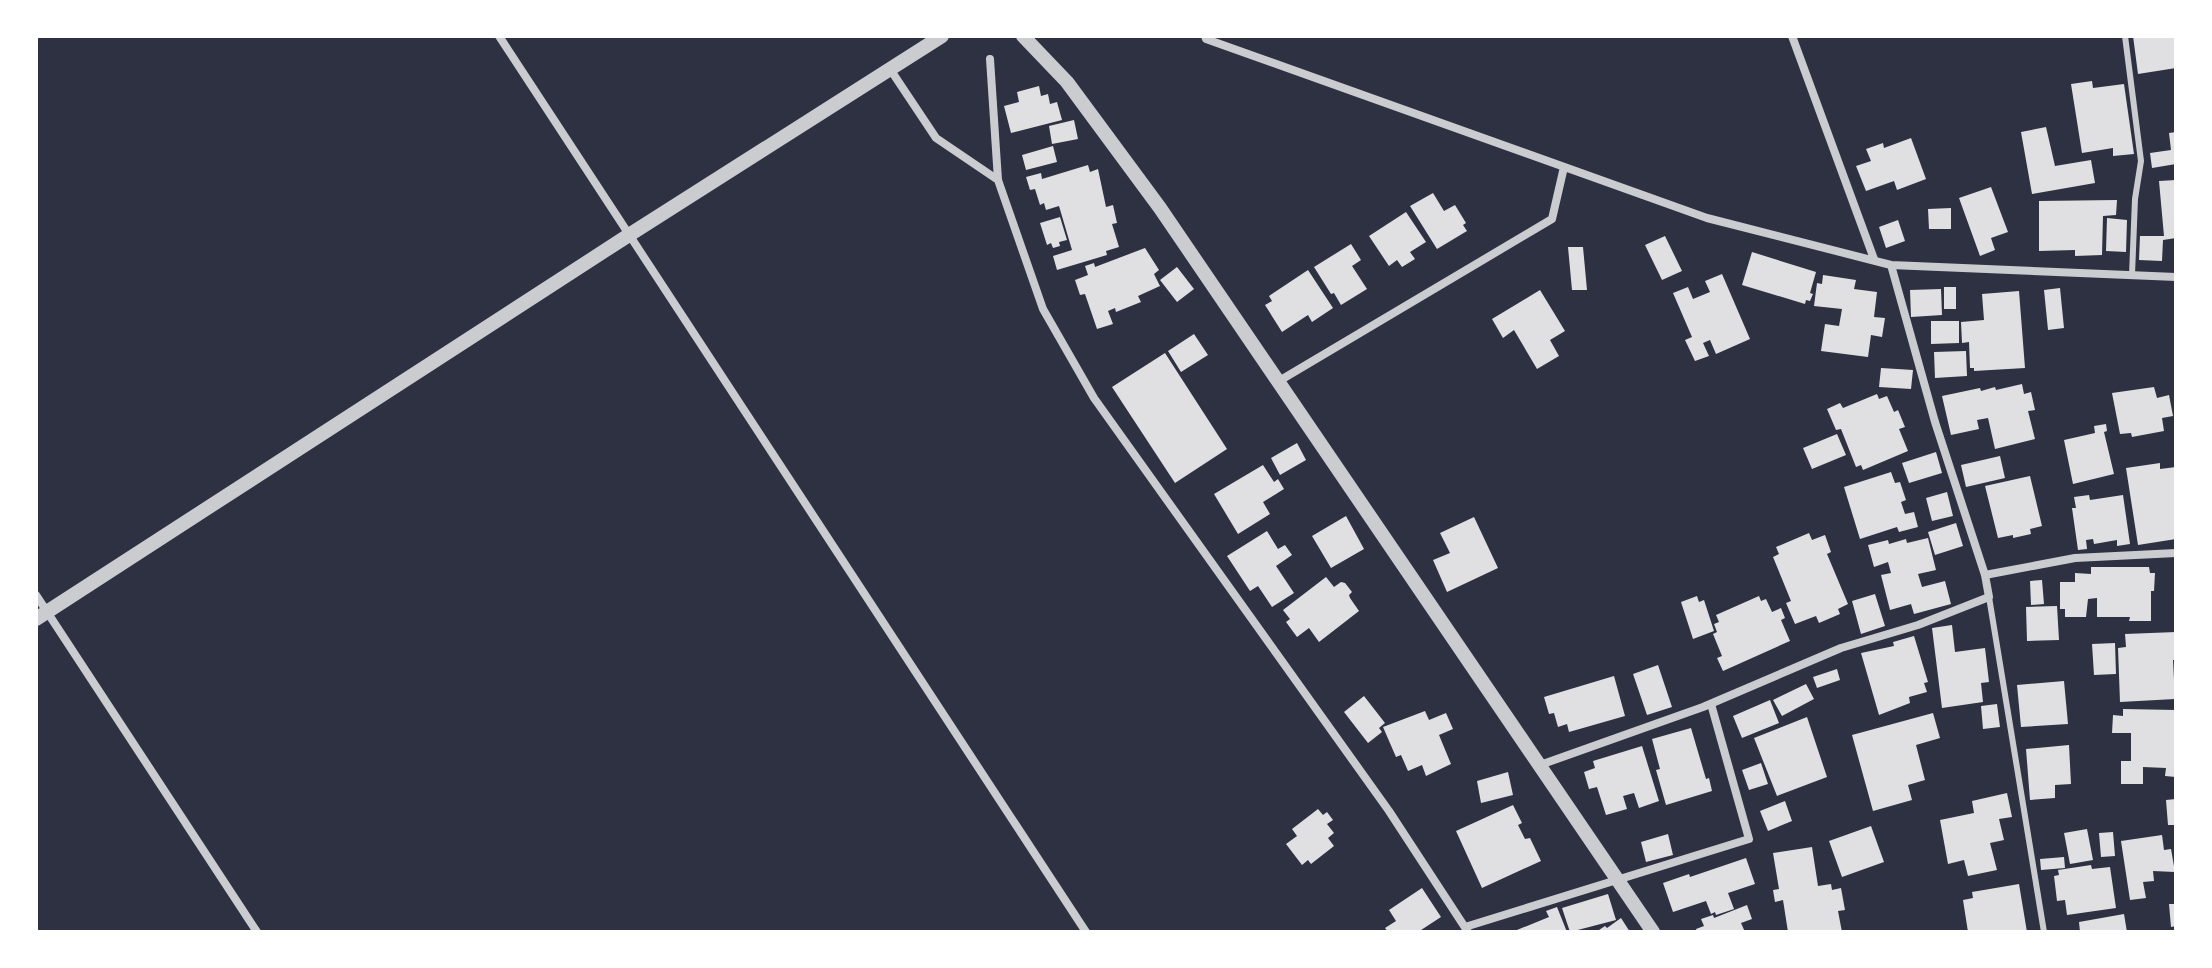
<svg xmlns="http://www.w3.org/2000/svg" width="2212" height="968" font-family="'Space Grotesk',sans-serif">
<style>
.building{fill:#e0e0e3}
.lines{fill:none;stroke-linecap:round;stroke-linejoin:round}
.service{stroke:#caccd0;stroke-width:6}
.minor{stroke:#caccd0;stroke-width:8}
.tertiary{stroke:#caccd0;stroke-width:14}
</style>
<rect width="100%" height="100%" fill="#2d3142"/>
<path class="building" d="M2133,36H2176V68L2138,74Z
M2092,81L2093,88L2124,84L2134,154L2113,156V148L2082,153L2071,84Z
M1039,86L1041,96L1048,94L1050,104L1057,102L1062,120L1011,133L1004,106L1019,102L1017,92Z
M1074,120L1078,139L1052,144L1049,126Z
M2046,127L2055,166L2091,160L2095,183L2032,194L2021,132Z
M2176,132V164L2152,168L2150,153L2171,150L2169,133Z
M1911,138L1926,179L1897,190L1894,181L1866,191L1856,166L1871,161L1866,149L1883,143L1884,148Z
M1053,146L1057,162L1026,170L1022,155Z
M1088,165L1090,172L1098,169L1106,207L1113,205L1117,223L1112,224L1119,247L1106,251L1107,255L1057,270L1053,256L1072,250L1059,206L1046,210L1044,203L1040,205L1035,189L1030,190L1026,177L1041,173L1042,179Z
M2176,180V238L2163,240L2162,261L2139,260L2140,236H2164L2159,181Z
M1991,187L2008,232L1991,238L1995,250L1980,256L1959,198Z
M1433,193L1444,211L1455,205L1466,223L1463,225L1467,231L1437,249L1410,206Z
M2117,200L2116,215L2103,216L2102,255L2075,256V250L2039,251V201Z
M1951,208V229H1929L1928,209Z
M1406,212L1426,242L1410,252L1415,259L1402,267L1397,260L1389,266L1369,236Z
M1060,217L1067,240L1059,242L1060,246L1053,248L1051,243L1047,245L1040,223Z
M2107,218L2127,220L2126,252L2106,251Z
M1898,220L1905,241L1886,248L1879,227Z
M1665,236L1682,271L1662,280L1645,245Z
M1351,244L1361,260L1352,266L1367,289L1341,305L1334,293L1331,294L1314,267Z
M1568,247H1583L1587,290H1572Z
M1145,248L1159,270L1154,274L1160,286L1138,296L1141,302L1116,312L1115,308L1108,311L1113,324L1097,329L1085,294L1080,295L1075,280L1088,275L1085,266L1094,263L1095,267Z
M1752,252L1816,272L1810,293L1813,294L1810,301L1806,300L1805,304L1742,285Z
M1177,267L1194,289L1177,302L1160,280Z
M1308,270L1333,308L1312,322L1308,315L1282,332L1265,305L1272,301L1269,296Z
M1722,274L1750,339L1716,354L1710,340L1703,343L1709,356L1695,361L1685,340L1692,337L1673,293L1688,287L1693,299L1710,292L1705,281Z
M1823,275L1856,280L1854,289L1877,292L1874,317L1885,318L1882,337L1871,335L1868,357L1821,351L1825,324L1839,326L1842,309L1814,306L1817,283L1822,284Z
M1944,287H1956V309H1944Z
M2060,288L2064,328L2048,330L2044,290Z
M1941,289L1942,315L1911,317L1910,290Z
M1540,290L1565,331L1550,340L1559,356L1537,369L1514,330L1503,338L1492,319Z
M2019,291L2025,368L1974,371V368H1970L1969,342L1962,343L1961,322L1984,320L1982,294Z
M1931,321H1959V343L1931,344Z
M1194,334L1208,355L1181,372L1168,351Z
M1966,351L1967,376L1935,378L1934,352Z
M1165,353L1227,449L1175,483L1112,387Z
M1881,368L1913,370L1911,389L1879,387Z
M2022,384L2024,394L2031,392L2035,410L2028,411L2035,439L1995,449L1988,418L1977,420L1979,429L1951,435L1942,396L1980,388L1981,391L1995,387L1996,390Z
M2154,387L2157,398L2169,395L2173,416L2162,418L2164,431L2132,437L2131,433L2120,434L2112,393Z
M1877,394L1879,399L1887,396L1894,412L1898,410L1905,427L1899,429L1908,451L1863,470L1861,465L1856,467L1841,429L1836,430L1827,409L1840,403L1843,408Z
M2106,424L2107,431L2104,432L2114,474L2073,484L2064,440L2095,433L2094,426Z
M1837,434L1846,455L1812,469L1803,448Z
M1297,443L1306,460L1280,475L1271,458Z
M1936,452L1942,473L1909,483L1902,463Z
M2000,456L2005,478L1966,487L1961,465Z
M2160,463V469L2176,467V539L2138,545L2126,468Z
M1263,465L1274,482L1278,479L1284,489L1263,502L1270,514L1238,534L1214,494Z
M1891,472L1895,483L1900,482L1906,500L1901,502L1905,514L1914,512L1918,527L1899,532L1897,527L1860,539L1844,487Z
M2030,476L2042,526L2030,529L2031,534L2013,538V535L1998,538L1985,486Z
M1947,492L1953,516L1932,521L1926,498Z
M2089,495L2090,500L2123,495L2130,544L2117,546V540L2094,544L2093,539L2086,540L2087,549L2078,550L2072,508H2076L2074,497Z
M1346,516L1364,549L1331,568L1312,536Z
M1474,517L1498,568L1447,592L1433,560L1450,553L1440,533Z
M1956,523L1963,546L1935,555L1928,532Z
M1267,531L1278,549L1285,545L1292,555L1276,566L1294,593L1272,607L1258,586L1250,591L1227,556Z
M1809,533L1812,540L1825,535L1831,552L1827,554L1848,604L1838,609L1840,614L1819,623L1816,616L1795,624L1786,603L1791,601L1773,557L1779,554L1776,547Z
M1928,538L1936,570L1918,574L1922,587L1945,581L1951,604L1914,614L1911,604L1890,610L1881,575L1891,573L1888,562L1874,567L1868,545L1888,540L1889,544L1906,539L1907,543Z
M2091,567H2149L2150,573H2155L2154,591H2151V621H2129L2130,617H2097V598L2088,599L2086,617H2065V609H2060V582H2075V573L2091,574Z
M1326,577L1334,587L1341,582L1345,583L1352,592L1349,595L1350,598L1359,611L1319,642L1309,628L1297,637L1286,622L1290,619L1283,610Z
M2042,580L2044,604L2031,605L2030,581Z
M1875,594L1885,626L1861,634L1852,601Z
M1697,596L1699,602L1704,600L1714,631L1693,639L1681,602Z
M1759,596L1761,601L1766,599L1772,612L1781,608L1785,618L1781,620L1790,641L1723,671L1717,658L1722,656L1713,634L1717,632L1714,624L1719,622L1716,615Z
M2057,606L2059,640L2027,641L2026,607Z
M1952,625L1955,652L1985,648L1989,682L1981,683L1983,702L1942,708L1932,628Z
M2176,632V660H2173L2175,699L2120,702L2118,648L2126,647L2125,634Z
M1914,636L1928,682L1924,683L1927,692L1909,697L1910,703L1879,715L1861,653L1894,646L1893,642Z
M2115,643L2116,674L2094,675L2092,644Z
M1658,665L1672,707L1647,715L1633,674Z
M1837,669L1840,680L1817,688L1813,677Z
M1614,676L1625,716L1569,732L1567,724L1558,727L1554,713L1549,714L1544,697Z
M2064,681L2068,724L2021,727L2017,685Z
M1806,684L1814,699L1782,716L1773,700Z
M1364,696L1385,723L1379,728L1382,732L1368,743L1344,712Z
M1770,700L1779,723L1742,738L1733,716Z
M1997,704L2000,727L1983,729L1981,706Z
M2123,709L2176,710V777L2165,776L2166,768L2143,767V784H2121V761H2131V733H2112L2113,715L2123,716Z
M1425,711L1429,720L1446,713L1453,729L1439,735L1451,764L1426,776L1422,765L1408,771L1401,755L1396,757L1383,727Z
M1933,713L1940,738L1916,745L1925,780L1908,785L1912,800L1873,811L1852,735Z
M1807,717L1827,777L1777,796L1754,738Z
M1691,728L1706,779L1709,778L1712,791L1666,805L1656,770L1660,769L1652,739Z
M2069,745L2071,784L2055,785V798L2030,800L2026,749Z
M1642,746L1659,801L1639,808L1634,793L1623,796L1627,809L1606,815L1597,787L1589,789L1584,772L1595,768L1593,761Z
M1761,763L1768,784L1749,790L1742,770Z
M1508,772L1513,795L1481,803L1477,781Z
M2007,793L2012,817L1999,819L2004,840L1990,843L1997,870L1968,876L1964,860L1948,864L1940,820L1974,813L1972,801Z
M2176,799V825H2168L2166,800Z
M1785,801L1792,821L1768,831L1760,811Z
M1513,805L1522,823L1518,825L1525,839L1530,838L1541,861L1482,888L1456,831Z
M1318,809L1323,815L1327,812L1333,820L1327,824L1334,833L1328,838L1334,846L1311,864L1308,860L1302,865L1286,844L1297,836L1292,829Z
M1871,826L1884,862L1842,877L1829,841Z
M2087,829L2093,860L2070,864L2064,833Z
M2113,832L2115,856L2101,857L2099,833Z
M1668,834L1673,855L1646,862L1641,842Z
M2162,835L2164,850L2171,849L2175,872L2153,871L2154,881L2143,882L2146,898L2130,900L2121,841Z
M1812,847L1818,886L1831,884L1832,890L1841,888L1845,910L1838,911L1842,932H1788L1783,900L1775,902L1773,890L1779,889L1773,853Z
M2064,857L2065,868L2041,870L2040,859Z
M1746,858L1755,884L1728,893L1734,909L1716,915L1715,912L1711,914L1706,901L1673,912L1663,883L1689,874L1690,877Z
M2091,865L2092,869L2110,867L2116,908L2067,915L2065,900L2057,901L2054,876L2059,875L2058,870Z
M2019,884L2027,932H1968L1963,900L1973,898L1972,892Z
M1422,888L1441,917L1418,932H1388L1385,928L1396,921L1389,910Z
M1608,894L1616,920L1570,932L1562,908Z
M2169,904H2176V926L2171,927Z
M1747,905L1752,919L1741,923L1745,932H1697L1696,929L1704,926L1701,919L1713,915L1714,918Z
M1557,907L1567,932H1512L1549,917L1546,911Z
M2124,914L2127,932H2080L2079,922Z
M1621,918L1630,932H1596L1605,926L1607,928Z"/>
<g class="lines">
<path class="service" d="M2125,36L2141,161L2135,199L2132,275
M1989,597L2044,932"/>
<path class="minor" d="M499,36L1086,932
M1205,36L1206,39L1707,218L1891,265L2176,277
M1792,36L1874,259
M990,59L998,180L1043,309L1094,398L1389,811L1468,932
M890,69L936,138L998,180
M1891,265L1935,422L1985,575
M1279,381L1552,219L1564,167
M36,595L257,932
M1540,765L1703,707L1841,648L1918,625L1989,597L1985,575L2075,558L2176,553
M1465,927L1749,839L1711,704"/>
<path class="tertiary" d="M1023,36L1067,82L1160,208L1653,932
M36,619L629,235L942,36"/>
</g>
<rect width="2212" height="968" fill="none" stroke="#ffffff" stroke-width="76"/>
</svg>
